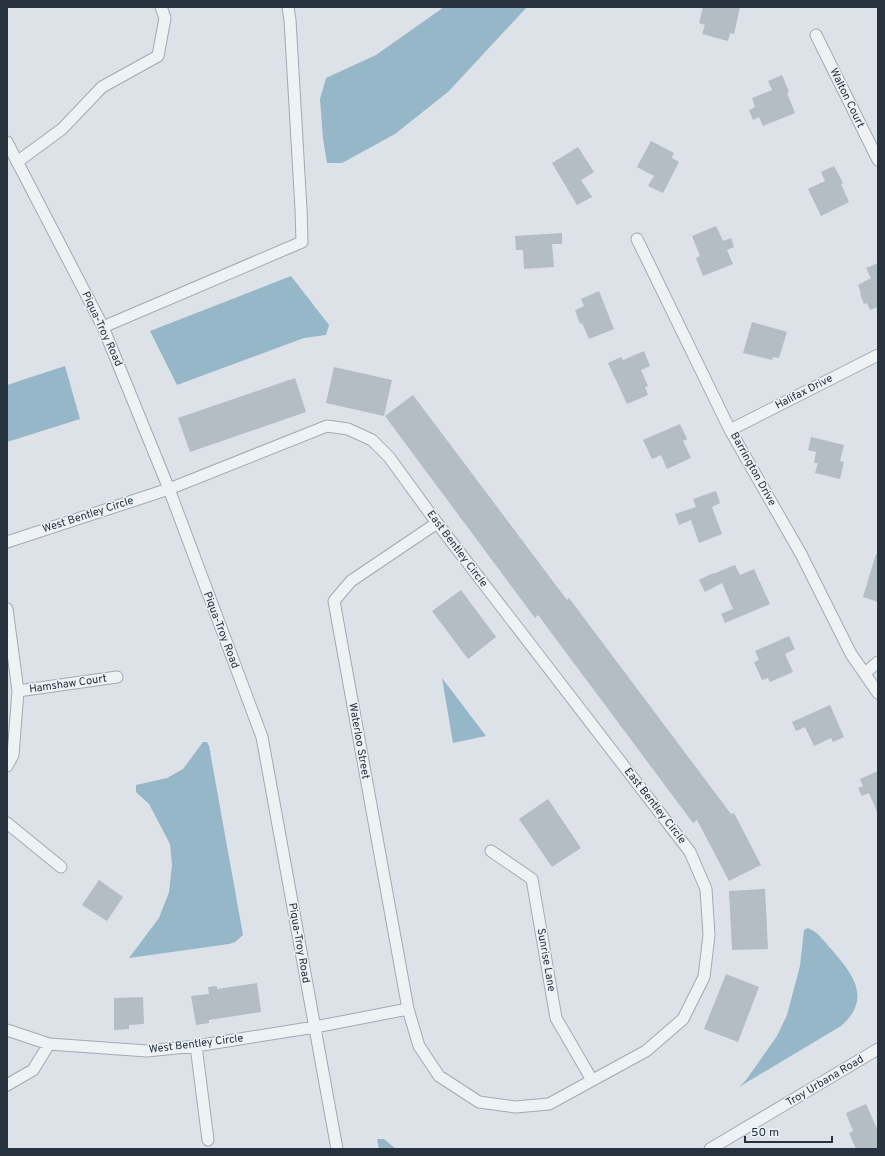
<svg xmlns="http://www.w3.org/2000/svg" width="885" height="1156" font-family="Overpass,sans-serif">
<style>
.water{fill:#96b7c8}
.building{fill:#b4bcc4}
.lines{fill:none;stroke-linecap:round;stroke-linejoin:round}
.minor-casing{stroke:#a2aab1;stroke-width:13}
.minor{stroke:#eff2f5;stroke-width:11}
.labels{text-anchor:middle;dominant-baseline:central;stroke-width:3;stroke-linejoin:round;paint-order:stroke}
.street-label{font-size:11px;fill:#26323e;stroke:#ecf1f5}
</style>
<rect width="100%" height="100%" fill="#dce2e7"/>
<path class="water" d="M444,7H527L448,92L395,134L342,163H327L323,139L320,99L326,78L376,55Z
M291,276L329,325L326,335L304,338L177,385L150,331Z
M65,366L80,419L7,442V385Z
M442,678L486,736L453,743Z
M203,742H207L209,746L243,935L235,942L229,944L129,958L159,918L169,892L172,865L170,844L149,804L136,792V785L167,778L183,769Z
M808,928C818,932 824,941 831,949C852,973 873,998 841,1026L739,1087L746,1080L777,1036L787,1015L800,966L804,930Z
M377,1139H384L396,1149H379Z"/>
<path class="building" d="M703,7H740L734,34L730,33L728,41L702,34L705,25L699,23Z
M782,75L789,92L787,93L795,113L763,126L759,117L753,120L749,110L755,107L752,98L772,90L768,81Z
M651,141L674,153L672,158L679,162L663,193L648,186L654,176L637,167Z
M578,147L594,172L581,180L592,197L577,205L552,163Z
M834,166L843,183L841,184L849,202L821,216L808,189L825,181L821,172Z
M716,226L723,241L731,238L734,247L727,250L733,264L703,276L696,258L700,256L692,236Z
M562,233V244H552L554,267L524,269L523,250H516L515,236Z
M878,263V307L870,310L867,303L864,304L860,294L861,293L858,285L871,278L866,268Z
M599,291L614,329L589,339L582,323L580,324L575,310L584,306L581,299Z
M752,322L787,332L779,358L773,357L772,360L743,353Z
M644,351L650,366L641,370L648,386L645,387L648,395L627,404L608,363L621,357L623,360Z
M334,367L392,380L384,416L326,403Z
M295,378L306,412L190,452L178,418Z
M413,395L567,600L569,598L731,814L734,813L761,865L729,881L697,820L693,823L538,615L535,618L425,470L385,416Z
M680,424L687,439L683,441L691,458L667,469L661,455L652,459L643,440Z
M811,437L844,445L840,461L844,462L840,479L815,473L818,463H814L816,452L808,450Z
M716,491L720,503L712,507L722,534L699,543L691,520L679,525L675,514L696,507L693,499Z
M876,554L878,555V602L863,597Z
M735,565L740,575L754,569L770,604L725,623L721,614L733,609L722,583L705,592L699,580L713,573V574Z
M461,590L496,637L468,659L432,611Z
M789,636L795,649L785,654L793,672L770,682L768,678L762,680L754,662L759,660L755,651Z
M830,705L844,737L833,742L831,738L814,746L805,727L796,731L792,722Z
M878,771V814L869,793L862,796L858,788L863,786L860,779Z
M548,799L581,848L552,867L519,819Z
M99,880L123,897L107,921L82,905Z
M765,889L768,949L732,950L729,891Z
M726,974L759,987L738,1042L704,1029Z
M257,983L261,1012L209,1020V1023L196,1025L191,996L209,994L208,987L217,986V989Z
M143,997L144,1024L129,1025V1029L114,1030V998Z
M866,1104L878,1131V1149H856L849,1133L853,1131L846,1113Z"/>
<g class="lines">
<g class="minor-casing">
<path id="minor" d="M816,35L878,160
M7,142L103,327L169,489L262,737L337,1149
M17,162L62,129L102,87L158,56L165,18L161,7
M637,239L730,430L801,554L851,654L878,693
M103,327L302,242L301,209L290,20L288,7
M730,430L878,355
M7,542L169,489L327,426L348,429L372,440L389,457L437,523L690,852L706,889L709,935L704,977L683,1019L646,1051L549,1104L515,1107L479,1102L439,1076L419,1046L408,1009L315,1027L196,1046L147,1051L49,1044L7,1030
M7,609L18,691L13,755L7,766
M865,673L878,662
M18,691L117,677
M7,823L61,867
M491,851L532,879L556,1018L592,1080
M408,1009L334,601L351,581L437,523
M196,1046L208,1140
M7,1085L33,1070L49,1044
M710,1149L878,1049"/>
</g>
<use href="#minor" class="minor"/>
</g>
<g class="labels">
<g class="street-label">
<text transform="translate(847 98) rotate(64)">Walton Court</text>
<text transform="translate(102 329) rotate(65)">Piqua-Troy Road</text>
<text transform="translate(804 392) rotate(-27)">Halifax Drive</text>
<text transform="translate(753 469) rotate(61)">Barrington Drive</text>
<text transform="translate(88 515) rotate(-18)">West Bentley Circle</text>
<text transform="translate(457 549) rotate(53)">East Bentley Circle</text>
<text transform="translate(221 630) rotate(69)">Piqua-Troy Road</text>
<text transform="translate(68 684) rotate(-8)">Hamshaw Court</text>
<text transform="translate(359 741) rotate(80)">Waterloo Street</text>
<text transform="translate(655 806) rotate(52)">East Bentley Circle</text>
<text transform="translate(299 943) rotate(80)">Piqua-Troy Road</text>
<text transform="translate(546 960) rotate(80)">Sunrise Lane</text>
<text transform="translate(196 1044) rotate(-7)">West Bentley Circle</text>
<text transform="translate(825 1081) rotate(-31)">Troy Urbana Road</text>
</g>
</g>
<rect width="885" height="1156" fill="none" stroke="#26323e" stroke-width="16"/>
<path d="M745 1136v6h87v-6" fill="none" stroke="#26323e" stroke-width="2"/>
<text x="751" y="1136" font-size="12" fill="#26323e" stroke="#ecf1f5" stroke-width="3" paint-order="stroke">50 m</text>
</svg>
